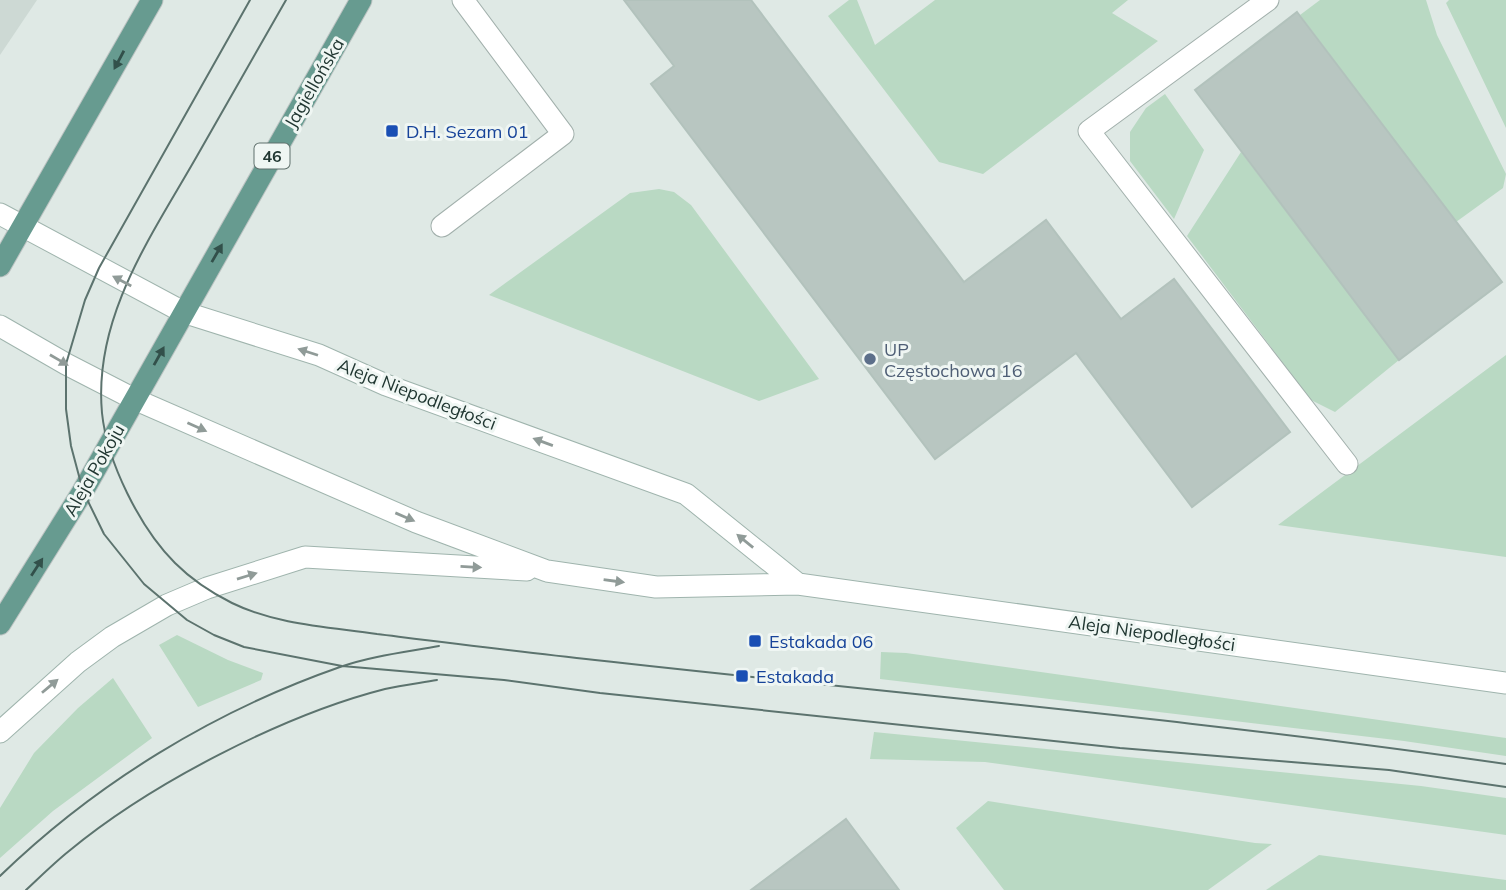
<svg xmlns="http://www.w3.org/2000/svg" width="1506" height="890" font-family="Mulish,sans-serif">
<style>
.built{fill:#cdd9d4}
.green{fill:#b9d9c3}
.building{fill:#b8c6c1;stroke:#b2c2bc;stroke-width:2}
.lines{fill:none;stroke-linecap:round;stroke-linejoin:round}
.lane-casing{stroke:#a2b0ac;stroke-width:23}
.secondary-casing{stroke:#9fb4ad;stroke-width:23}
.primary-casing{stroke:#bcc3c2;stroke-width:23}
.lane{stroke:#fff;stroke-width:21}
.secondary{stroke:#fff;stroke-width:21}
.primary{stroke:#679b90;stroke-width:21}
.tram{stroke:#5c736e;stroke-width:2}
.oneway{fill:#32504a}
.oneway2{fill:#909b98}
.transit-dot{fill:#1a4fb4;stroke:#eff6f3;stroke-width:2.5}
.service-dot{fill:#5c6f8a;stroke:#eff6f3;stroke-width:2.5}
.labels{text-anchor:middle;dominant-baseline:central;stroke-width:6;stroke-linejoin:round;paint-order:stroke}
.shield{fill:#eff6f3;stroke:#5f706c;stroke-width:2}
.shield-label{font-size:16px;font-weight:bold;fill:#213732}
.street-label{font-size:18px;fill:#213732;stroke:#eff6f3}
.transit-label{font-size:18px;fill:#164399;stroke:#eff6f3;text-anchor:start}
.service-label{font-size:18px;fill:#4e5e75;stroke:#eff6f3;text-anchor:start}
</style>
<rect width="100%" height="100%" fill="#dfe9e5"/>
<path class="built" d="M0,0H37L0,55Z"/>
<path class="green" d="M849,0H857L875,45L935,0H1128L1112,13L1158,41L983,174L939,162L828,16Z
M1320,0H1426L1437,35L1506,174L1503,188L1456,222L1300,15Z
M1449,0H1506V128L1446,3Z
M1165,94L1204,150L1174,219L1130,161V132L1146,108Z
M1241,152L1399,360L1335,412L1311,400L1187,236Z
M659,189L674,192L691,205L819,379L759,401L489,295L630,193Z
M1506,355V557L1278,525Z
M177,635L228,660L263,673L261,680L198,707L159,645Z
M881,652L906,653L1506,738V756L1404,741L880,679Z
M113,678L152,738L53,811L0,858V808L34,753L78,708Z
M874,732L1421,786L1506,798V835L985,762L870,759Z
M988,801L1255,843L1272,844L1208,890H1004L956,828Z
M1319,855L1506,880V890H1266Z"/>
<path class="building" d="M624,0H751L964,282L1046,220L1121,319L1174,279L1290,432L1192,507L1076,353L935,459L651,84L674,66Z
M1297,12L1502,282L1399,360L1195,90Z
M846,819L899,890H751Z"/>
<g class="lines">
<g class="lane-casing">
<path id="lane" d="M1268,0L1089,131L1347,464
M442,226L563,134L463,0"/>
</g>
<g class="secondary-casing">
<path id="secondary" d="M0,214L183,312L319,355L386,385L686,494L798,584
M0,326L66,364L134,399L416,522L547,571L656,587L798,584L1506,683
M0,732L78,662L112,637L167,605L207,588L305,557L527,570"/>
</g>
<g class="primary-casing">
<path id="primary" d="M0,266L152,0
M0,624L83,491L361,0"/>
</g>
<use href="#lane" class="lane"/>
<use href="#secondary" class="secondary"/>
<use href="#primary" class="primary"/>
<path class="tram" d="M250,0L99,268L85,300L66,364V409L71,446L83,491L104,534L144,584L187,620L214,635L244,647L342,666L504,680L600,693L1120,748L1389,770L1506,787
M286,0C256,52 227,104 197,156C152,235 93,317 102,413C107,462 140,528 175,563C191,579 212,593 232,603C277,625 329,627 377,634C450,643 522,652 595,660C899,694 1203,720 1506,764
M0,876C96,783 214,711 340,667C371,656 406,652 439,646
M26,890C40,877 54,863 69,851C150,784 283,715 385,689C402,685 420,683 437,680"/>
</g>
<defs><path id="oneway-solid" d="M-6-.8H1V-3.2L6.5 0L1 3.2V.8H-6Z" transform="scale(1.75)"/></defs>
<g class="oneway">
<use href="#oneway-solid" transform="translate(119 60) rotate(118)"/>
<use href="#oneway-solid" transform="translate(217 253) rotate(-60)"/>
<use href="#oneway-solid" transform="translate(159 356) rotate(-61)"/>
<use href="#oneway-solid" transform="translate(37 567) rotate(-57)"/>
</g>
<g class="oneway2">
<use href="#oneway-solid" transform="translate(122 281) rotate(-152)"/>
<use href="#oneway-solid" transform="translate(308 352) rotate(-162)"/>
<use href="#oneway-solid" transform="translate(59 360) rotate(30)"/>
<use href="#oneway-solid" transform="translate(197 427) rotate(24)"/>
<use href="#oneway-solid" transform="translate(543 442) rotate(-160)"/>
<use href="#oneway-solid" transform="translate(405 517) rotate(23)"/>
<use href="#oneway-solid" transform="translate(745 541) rotate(-141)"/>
<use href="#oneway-solid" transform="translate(471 567) rotate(3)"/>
<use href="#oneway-solid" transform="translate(247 576) rotate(-17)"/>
<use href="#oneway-solid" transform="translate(614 581) rotate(8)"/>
<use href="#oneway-solid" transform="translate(50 686) rotate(-40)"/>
</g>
<g class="transit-dot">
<rect x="385" y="124" width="14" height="14" rx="3.5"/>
<rect x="748" y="634" width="14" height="14" rx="3.5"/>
<rect x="735" y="669" width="14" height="14" rx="3.5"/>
</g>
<circle class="service-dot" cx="870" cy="359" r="7"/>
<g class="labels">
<rect class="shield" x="254.5" y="143.5" width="35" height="25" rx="5"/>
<g class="shield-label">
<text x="272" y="156">46</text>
</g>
<g class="street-label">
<text transform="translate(314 83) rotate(-60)">Jagiellońska</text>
<text transform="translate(417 394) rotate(21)">Aleja Niepodległości</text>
<text transform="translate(94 470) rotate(-60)">Aleja Pokoju</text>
<text transform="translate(1152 633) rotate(8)">Aleja Niepodległości</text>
</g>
<g class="transit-label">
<text x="406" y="131">D.H. Sezam 01</text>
<text x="769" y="641">Estakada 06</text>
<text x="756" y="676">Estakada</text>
</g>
<g class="service-label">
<text x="884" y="349">UP<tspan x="884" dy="21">Częstochowa 16</tspan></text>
</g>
</g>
</svg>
